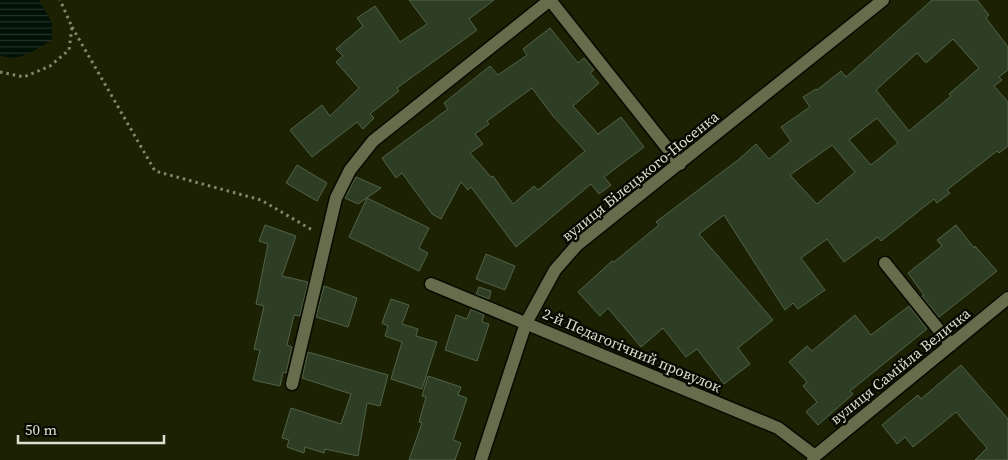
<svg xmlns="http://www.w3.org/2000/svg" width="1008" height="460" font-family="'Source Serif 4',serif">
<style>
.water{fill:url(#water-rules)}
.building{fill:#2e3e25;stroke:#516348;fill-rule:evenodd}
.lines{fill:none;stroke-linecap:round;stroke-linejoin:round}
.minor-casing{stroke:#080a00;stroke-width:15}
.path{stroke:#838770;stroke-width:3;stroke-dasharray:2.5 4;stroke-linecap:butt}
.minor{stroke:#666c4c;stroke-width:12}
.labels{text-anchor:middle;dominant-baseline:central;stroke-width:5;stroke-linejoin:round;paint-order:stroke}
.street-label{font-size:15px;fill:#dce0ce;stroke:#080a02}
</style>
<defs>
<pattern id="water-rules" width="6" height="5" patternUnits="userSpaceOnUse" patternTransform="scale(1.25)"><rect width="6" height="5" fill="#001105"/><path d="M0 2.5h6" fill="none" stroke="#253328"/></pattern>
</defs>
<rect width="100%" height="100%" fill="#1d2104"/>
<path class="water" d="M0,0H39L52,23V40C36,49 18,64 0,55Z"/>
<path class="building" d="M409,0H494L469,19L477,30L397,88L399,91L370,114L374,118L363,129L357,122L312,157L290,130L322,105L330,116L359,88L336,62L343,56L336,49L363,26L357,18L375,6L400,42L427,24Z
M932,0H977L989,15L986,18L1008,47V70L999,77L1002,80L994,86L1008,102V146L999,153L997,151L947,190L950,193L937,203L934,199L881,241L878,237L844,262L827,239L801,258L825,290L798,309L793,303L785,310L724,215L699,234L773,320L738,348L750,364L724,384L697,349L686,357L663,328L641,347L608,308L600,316L578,292L612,261L614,262L659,225L656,222L738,160L756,144L769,159L791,141L781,127L810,107L803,97L816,89L817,90L841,71L846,77ZM953,39L979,68L949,94L951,96L909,131L876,90L917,53L926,63ZM877,118L898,143L871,165L849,140ZM832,145L855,172L817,204L790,175Z
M550,28L578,63L584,58L594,70L590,73L599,83L573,106L598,134L621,117L644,147L604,177L611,185L599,194L591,184L516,247L471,187L468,190L461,182L441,219L432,214L402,173L396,178L382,158L448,109L444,103L490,66L498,75L527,55L523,49ZM532,88L553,116L585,151L538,190L534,186L513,204L493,176L491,177L470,153L483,144L475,134L489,124L487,121Z
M297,165L327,183L317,201L286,183Z
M356,177L381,188L358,204L345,198Z
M367,198L429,228L419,248L428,253L419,271L349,237Z
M265,225L296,236L282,276L308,282L300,316L294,315L287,345L292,347L286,373L283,372L280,386L253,380L260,350L254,349L264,306L256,304L268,244L259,241Z
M956,225L974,248L975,246L997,271L939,317L922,296L924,295L908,273L942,246L937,240Z
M486,254L515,266L505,290L476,279Z
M324,286L357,298L348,327L316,317Z
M479,287L491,291L489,299L476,294Z
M391,299L409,305L402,324L418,329L416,336L437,342L422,389L391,379L402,342L385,336L388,326L382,323Z
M909,306L927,329L850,391L853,394L818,425L806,412L817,402L803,386L807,382L789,362L807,346L812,351L855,315L871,335Z
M471,309L484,315L482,322L489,324L477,361L445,350L456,315L467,319Z
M308,352L388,375L380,406L367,403L358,456L325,449L324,453L305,447L304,453L287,447L289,440L282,438L291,408L341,424L351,394L302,378Z
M961,365L1008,419V460H975L987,448L956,412L913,447L905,437L897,444L882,425L918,395L921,399Z
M428,376L461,387L458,395L467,398L453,440L461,443L455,460H409L422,423L419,422L426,397L422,396Z"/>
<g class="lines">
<g class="minor-casing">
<path id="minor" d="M550,0L680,164
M885,263L951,345
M431,284L778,428L815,456
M292,384L336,198L350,170L373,141L550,0
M481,460L526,323L555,270L577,245L883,0
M813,460L815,456L1008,298"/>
</g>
<path class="path" d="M72,27L155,171L261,200L314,231
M0,72L24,77L50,66L69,50L72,27L60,0"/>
<use href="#minor" class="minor"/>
</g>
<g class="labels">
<g class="street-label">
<text transform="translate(640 176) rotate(-39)">вулиця Білецького-Носенка</text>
<text transform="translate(632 350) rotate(23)">2-й Педагогічний провулок</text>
<text transform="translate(900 366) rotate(-39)">вулиця Самійла Величка</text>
</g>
</g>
<path d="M18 435v8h146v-8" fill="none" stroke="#dce0ce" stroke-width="2.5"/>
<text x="25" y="435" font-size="15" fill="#dce0ce" stroke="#080a02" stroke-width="4" paint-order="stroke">50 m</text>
</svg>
